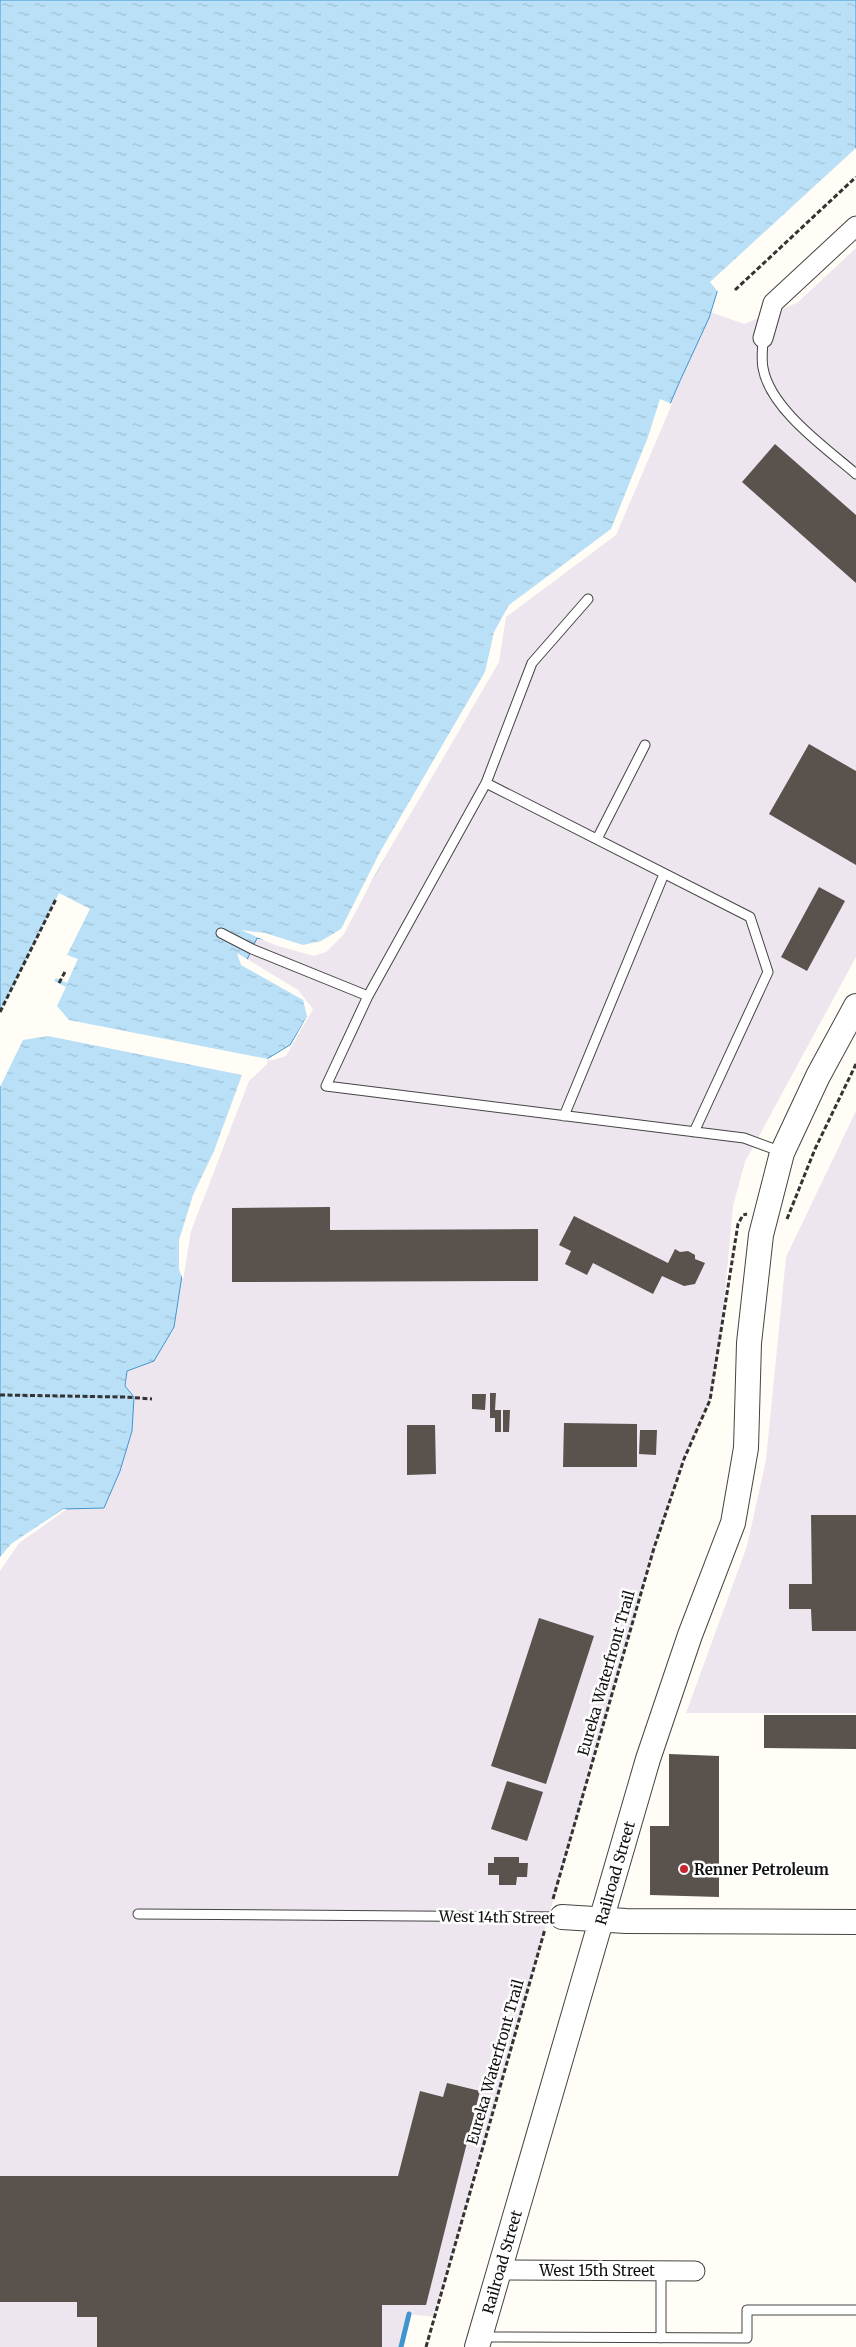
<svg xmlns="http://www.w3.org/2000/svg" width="856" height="2347" font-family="Merriweather,serif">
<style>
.industrial{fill:#eee6ef}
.water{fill:url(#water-ripples);stroke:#3f96cf}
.pier{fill:#fffdf5}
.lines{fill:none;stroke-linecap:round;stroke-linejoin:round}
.stream{stroke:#3f96cf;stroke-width:5}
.building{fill:#5a524d}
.service-casing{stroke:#444;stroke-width:11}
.minor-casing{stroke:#444;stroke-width:21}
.tertiary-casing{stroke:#444;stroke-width:26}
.path{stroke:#333;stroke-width:3;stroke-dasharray:5 2.5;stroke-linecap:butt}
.service{stroke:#fff;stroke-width:9}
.minor{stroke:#fff;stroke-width:19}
.tertiary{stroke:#fff;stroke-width:24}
.poi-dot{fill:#c4262e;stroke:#fff;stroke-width:2}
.labels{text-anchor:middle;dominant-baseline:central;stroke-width:5;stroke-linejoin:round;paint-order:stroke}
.street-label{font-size:15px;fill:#111;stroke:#fff}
.poi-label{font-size:15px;font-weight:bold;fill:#111;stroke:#fff;text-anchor:start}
</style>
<defs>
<pattern id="water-ripples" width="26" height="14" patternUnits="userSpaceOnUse" patternTransform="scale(1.25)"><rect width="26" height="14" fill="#b9e0f7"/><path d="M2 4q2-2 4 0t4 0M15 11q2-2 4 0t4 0" fill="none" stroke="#9ebfd3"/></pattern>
</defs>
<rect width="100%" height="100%" fill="#fffdf5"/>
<path class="industrial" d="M856,248V957L745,1162L733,1206L721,1335L710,1400L684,1459L654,1548L434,2317L409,2314L401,2347H0V1569L17,1542L63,1509L104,1508L120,1471L127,1371L154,1361L189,1230L246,962L257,937L504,616L679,383L711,312L744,324L797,303Z
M856,1111V1713H686L747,1546L766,1460L786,1257Z"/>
<path class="water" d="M0,0H856V161L718,289L709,318L679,383L614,534L504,616L497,661L342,932L325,950L257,938L246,962L297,992L311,1010L290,1045L267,1059L247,1080L189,1230L174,1327L154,1361L127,1371L125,1386L134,1397L132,1431L120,1471L104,1508L63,1509L17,1542L0,1569Z"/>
<path class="pier" d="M856,148V164L746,264L719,293L710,282Z
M660,399L672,404L616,535L506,617L499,662L375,875L344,934L326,952L314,956L275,945L241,930L265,933L303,945L321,941L341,929L380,852L485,672L494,632L509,605L611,529L648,437Z
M59,893L90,909L67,955L78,959L67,983L56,978L54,981L66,987L57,1006L69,1020L268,1059L291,1045L307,1016L303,1000L241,965L237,953L298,990L313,1009L286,1056L273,1060H268L267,1064L249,1081L191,1231L183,1280L179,1269V1240L193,1195L214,1151L242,1075L48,1036L23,1040L0,1087V1012Z
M63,1509H67L19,1543L0,1571V1557L11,1544Z"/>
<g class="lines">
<path class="stream" d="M401,2347L409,2314"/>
</g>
<path class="building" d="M775,444L856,515V583L742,482Z
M809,744L856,771V865L769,814Z
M819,887L845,901L807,971L781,957Z
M330,1207V1230L538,1229V1281L232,1282V1208Z
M574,1216L668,1263L675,1249L680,1252L688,1251L695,1255V1259L705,1263L695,1284L684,1286L662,1276L653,1294L593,1263L587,1275L565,1264L571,1251L559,1245Z
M490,1393H496L495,1410H501V1432H495V1418H490Z
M472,1394H486L485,1410L472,1409Z
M503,1410H510L509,1432H503Z
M564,1423L637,1424V1467H563Z
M407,1425H435L436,1474L407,1475Z
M640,1430H657L656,1455L639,1454Z
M811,1515H856V1631H812L811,1609H789V1584H812Z
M539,1618L594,1636L546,1784L491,1766Z
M764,1715H856V1749L764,1748Z
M669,1754L719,1756V1897L650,1895V1826H669Z
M507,1781L543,1792L527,1841L491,1829Z
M494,1857H519V1863H528L527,1877H517L516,1885H499V1875H488V1863H494Z
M447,2083L480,2091L426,2305H382V2347H97V2317H77V2302H0V2176H398L420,2091L443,2097Z"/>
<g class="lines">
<g class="service-casing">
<path id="service" d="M763,338C763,347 761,359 763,368C770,409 826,448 856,474
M588,599L532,663L486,783L368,996L326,1086L744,1138L782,1152
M486,783L750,917L768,972L694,1132
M597,839L645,745
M221,933L252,949L368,996
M564,1116L664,874
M138,1914L562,1917
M661,2271V2338
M480,2337L747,2338V2310H856"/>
</g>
<g class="minor-casing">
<path id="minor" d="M763,338L773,303L856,226
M499,2270L695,2271"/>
</g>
<g class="tertiary-casing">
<path id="tertiary" d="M562,1917L626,1921L856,1922
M477,2347L648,1759L690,1635L733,1523L746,1448L749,1343L761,1235L782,1153L818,1076L856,1006"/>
</g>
<path class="path" d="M735,290L856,177
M59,983L66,970
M0,1012L56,899
M787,1219L815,1149L856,1064
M0,1395L125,1397L152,1399
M553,1899L654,1548L684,1459L710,1400L738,1224L743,1215L747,1214
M426,2347L545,1929"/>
<use href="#service" class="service"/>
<use href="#minor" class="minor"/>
<use href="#tertiary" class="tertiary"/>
</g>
<circle class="poi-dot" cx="684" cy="1869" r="5"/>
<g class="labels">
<g class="street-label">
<text transform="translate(606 1673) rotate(-74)">Eureka Waterfront Trail</text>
<text transform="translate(615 1873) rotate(-74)">Railroad Street</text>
<text transform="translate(497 1917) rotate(1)">West 14th Street</text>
<text transform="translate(495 2062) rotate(-74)">Eureka Waterfront Trail</text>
<text transform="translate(502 2262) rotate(-74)">Railroad Street</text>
<text x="597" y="2270">West 15th Street</text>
</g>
<g class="poi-label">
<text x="694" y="1869">Renner Petroleum</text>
</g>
</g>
</svg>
